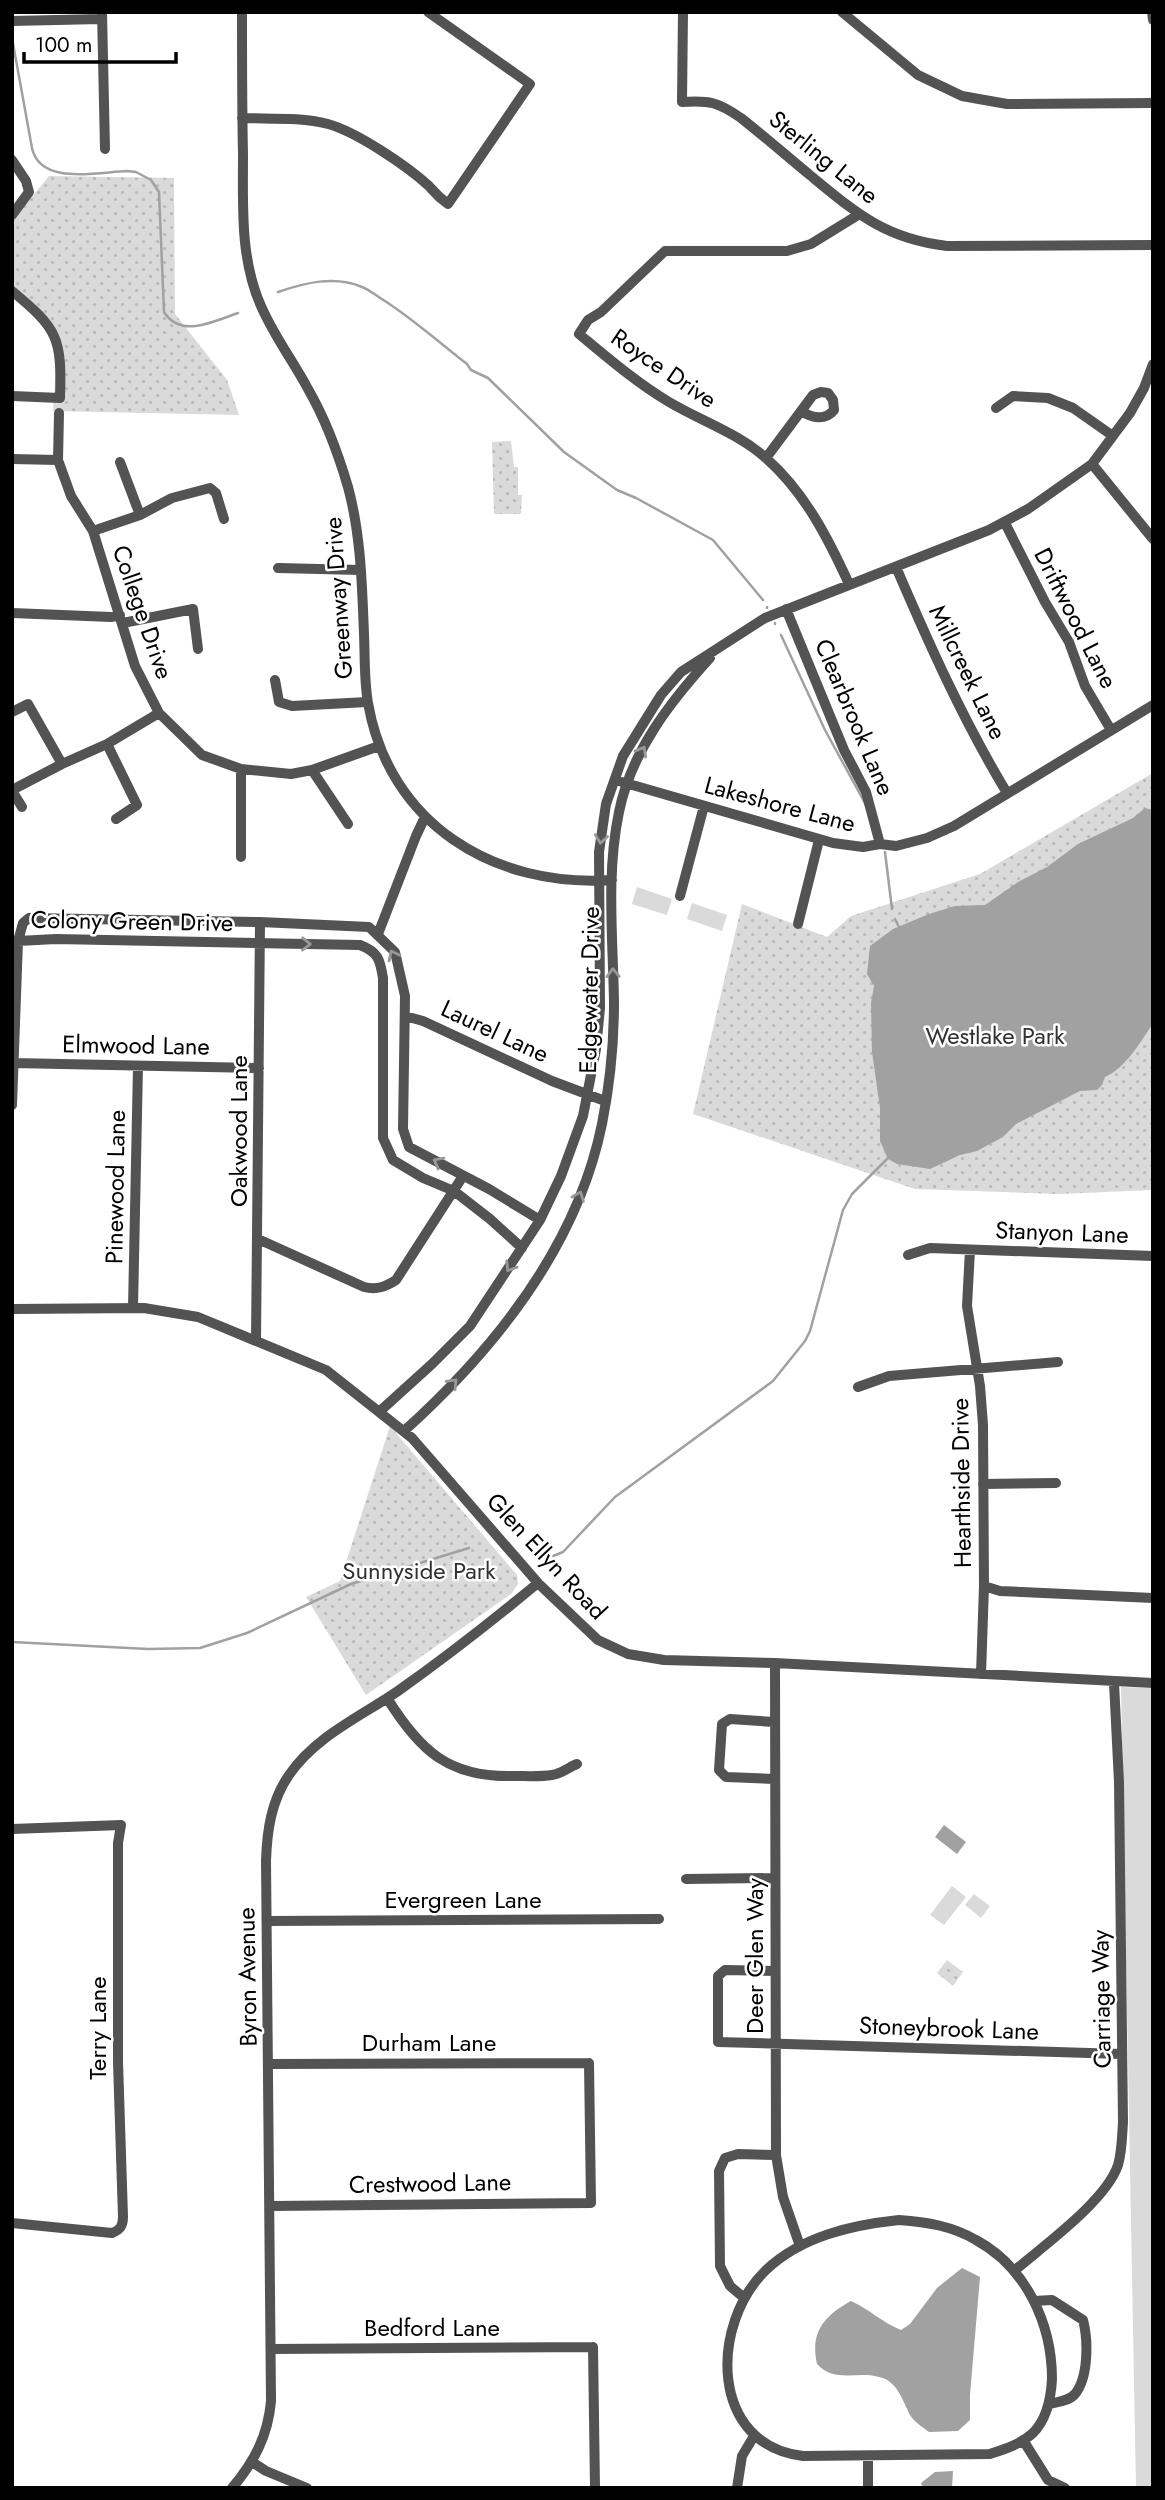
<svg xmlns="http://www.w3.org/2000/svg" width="1165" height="2500" font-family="Jost,sans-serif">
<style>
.green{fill:#dadada}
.park{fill:url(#park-dots)}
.water{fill:#a1a1a1}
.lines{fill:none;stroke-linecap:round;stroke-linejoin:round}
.stream{stroke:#a1a1a1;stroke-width:2.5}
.minor{stroke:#535353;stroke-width:10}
.oneway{stroke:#989898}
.labels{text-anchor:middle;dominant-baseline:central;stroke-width:5;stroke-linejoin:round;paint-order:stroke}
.street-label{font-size:24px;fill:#000;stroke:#fff}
.park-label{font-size:24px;fill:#313131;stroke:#fff}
</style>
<defs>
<pattern id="park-dots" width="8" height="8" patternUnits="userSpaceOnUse" patternTransform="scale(1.75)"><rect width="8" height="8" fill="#dadada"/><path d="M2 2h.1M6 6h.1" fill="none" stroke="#b9b9b9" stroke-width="1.8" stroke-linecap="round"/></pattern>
</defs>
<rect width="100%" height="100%" fill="#fff"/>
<path class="green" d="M637,887L672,899L667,915L632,904Z
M692,903L727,915L722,931L687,919Z
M1121,1687L1153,1688V2488H1136Z
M952,1886L966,1897L944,1925L930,1915Z
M974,1894L990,1906L981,1918L965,1905Z"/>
<path class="park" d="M49,176L174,178L175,314L227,380L239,415L53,411C55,380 60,347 42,319C36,310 21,302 12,295V221Z
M511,441L514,467H518V495H522L521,514H494L492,442Z
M1153,773V1190L1058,1194L915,1189L693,1114L742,904L827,937L851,916L980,874Z
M390,1426L517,1575L518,1584L511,1594L366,1695L306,1597L340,1581Z
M947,1960L963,1972L953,1986L937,1973Z"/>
<path class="water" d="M1145,808L1153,810V1024C1139,1043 1127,1067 1105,1077L1102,1085L1097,1090L1080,1091L1016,1124L1003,1137L977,1151L960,1155L930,1169L897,1164L888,1159L880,1141V1108L872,1052L871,1003L874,986L867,974L870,946L893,929L929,914L955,906L985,905L1018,882L1047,867L1078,844L1133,818Z
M944,1825L966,1842L957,1854L935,1837Z
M962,2268L980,2277L970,2395V2420L958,2431L929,2432C924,2428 916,2423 912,2418C903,2404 899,2381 879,2377C857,2371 834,2383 817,2364C810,2332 824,2316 851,2301C869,2309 883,2323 901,2330L910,2324L937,2288Z
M953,2471L952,2488H923L921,2483L935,2472Z"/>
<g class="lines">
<path class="stream" d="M12,38L32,148C40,186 98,172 127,171L136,172L151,180L159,192L164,312C181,339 214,321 238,313
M278,292C304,283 335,275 362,287C370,290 378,297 385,301C414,320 440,343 467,364L471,370L488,378L564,452L617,490L636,498L713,540L763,600
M767,607V608
M775,623V624
M781,635L825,730L866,805
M885,852L892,909
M895,919L899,927
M553,1556L563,1552L615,1497L773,1381L805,1341L810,1331L843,1210L852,1194L890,1156
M12,1642L148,1649L200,1648L247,1633L351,1584L469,1548"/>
<path class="minor" d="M102,12L105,149
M242,12C242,60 242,108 243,155C243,206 240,259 261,306C274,336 293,361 308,389C326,420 338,453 348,487C361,535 362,585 364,634C365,657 364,680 368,703C389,824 494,888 612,880
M683,12L682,102C709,100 718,102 741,118C765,137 788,157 811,176C857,214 886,239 947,246L1153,245
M842,12L918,75L962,96L1007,104L1153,103
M1152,12L1153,20
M12,21L101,19
M242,118C270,119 301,117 328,124C357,132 407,166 429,186C436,194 438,197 448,204L530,84L428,12
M12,160L26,181L29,192L12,215
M12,291C58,329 62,338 60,398L12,396
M996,408L1013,396L1048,398L1073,408L1113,436
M59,413L58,460L71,496L93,531L135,666L159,713L202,755L241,769L291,774L312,770L379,746
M766,458L813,395L821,392L828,393L833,400L834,410C825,421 812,418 801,411
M12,459L58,460
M120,462L140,515
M1092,464L1153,539
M1005,523L1045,602L1069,642L1085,686L1111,730
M93,531L140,515L172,498L210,488L216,493L224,519
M896,567C929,644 963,720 1007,793
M278,568L361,570
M849,584C828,538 805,493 767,459C740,434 701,421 669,402C637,383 608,358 579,334L588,320L601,312L665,251H787L811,244L858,215
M786,609L844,750L866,792L880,844
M12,613L111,617L120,615
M123,623L193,609L198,649
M275,680L279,702L292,706L367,702
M12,712L28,704L62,764
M107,744L137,805L116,819
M241,769V857
M312,770L348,824
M622,782L833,843L863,847L880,844L896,846L927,838L954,826L1153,705
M12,790L62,764L107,744L159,713
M12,791L22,807
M680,896L704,806
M798,924L819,840
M378,934L416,836L425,817
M18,941L56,939L360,945C378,952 380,959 383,978V1138L393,1160L423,1178L454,1191L490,1219L522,1248
M405,1016L423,1021L552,1081L605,1101
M13,1063L259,1068
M12,1105L18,941L23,923L29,918L260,922L369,927L395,952L405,996L403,1129L409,1147L489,1189L540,1220
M258,1239L364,1287C377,1290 385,1287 396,1280L463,1176
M970,1250L967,1306L980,1386L983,1425L984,1586L981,1674
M908,1255L930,1248L1153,1256
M133,1308L138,1066
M12,1309L144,1308L198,1317L326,1370L412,1438L538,1583L598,1640L628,1654L664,1660L775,1663L1153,1683
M256,1340L260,922
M858,1387L889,1376L1058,1362
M379,1412L432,1364L470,1326L540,1220L561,1176L583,1116L596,1049L600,1008L599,852L606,804L623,756L661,695L681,672L765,618L989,530L1028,509L1092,464L1130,413L1144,388L1153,364
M404,1431C495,1349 577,1247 602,1124C610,1084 614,1043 614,1002C613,939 606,874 619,812C631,752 670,702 710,658
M983,1484L1056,1483
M984,1586L1000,1591L1153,1598
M775,1663L776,2155L783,2197L800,2246
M387,1698C420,1751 449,1778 514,1776C526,1776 540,1777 552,1775C561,1774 569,1767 577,1764
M774,1722L730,1719L722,1724L719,1770L726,1777L774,1779
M12,1829L121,1825L118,1843V2062L123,2217C123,2226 120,2230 112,2233L12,2223
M686,1879L775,1878
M267,1921L659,1919
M775,1971L725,1970L718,1976V2042L1122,2054
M589,2063L591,2203
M269,2064L589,2063
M270,2206L591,2203
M899,2220C927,2222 952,2226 976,2240C1026,2267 1052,2324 1052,2379C1051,2398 1047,2419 1033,2433C1021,2444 1005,2449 990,2454L803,2456C709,2445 710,2324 766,2270C802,2236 852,2225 899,2220Z
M1014,2271C1043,2246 1106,2201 1118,2165C1122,2152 1122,2136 1123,2122L1119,1782L1114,1683
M743,2297L730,2286L720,2266L719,2171L725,2158L738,2154L776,2155
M1034,2301L1052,2300L1083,2320C1088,2339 1089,2377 1075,2394C1069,2401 1058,2402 1049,2404
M593,2347L595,2488
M271,2349L593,2347
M1023,2440L1048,2480L1065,2488
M252,2462L266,2471L307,2488
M232,2488C254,2462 268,2436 271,2401L266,1861C267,1831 271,1801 289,1775C316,1736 360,1717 398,1691C446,1657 492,1621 538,1583
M737,2488L742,2456L754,2436
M868,2488V2456"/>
</g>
<defs><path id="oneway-chevron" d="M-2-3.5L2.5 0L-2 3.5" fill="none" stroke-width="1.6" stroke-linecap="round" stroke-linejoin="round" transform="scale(1.75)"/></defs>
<g class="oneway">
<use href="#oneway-chevron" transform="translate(642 751) rotate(-61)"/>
<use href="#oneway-chevron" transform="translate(601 839) rotate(98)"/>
<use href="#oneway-chevron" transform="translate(306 944) rotate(1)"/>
<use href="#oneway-chevron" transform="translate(393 955) rotate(-117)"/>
<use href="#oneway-chevron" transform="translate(613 973) rotate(-91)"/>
<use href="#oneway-chevron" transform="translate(438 1162) rotate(-152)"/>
<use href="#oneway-chevron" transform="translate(579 1196) rotate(-69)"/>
<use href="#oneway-chevron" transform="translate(510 1267) rotate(122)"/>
<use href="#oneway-chevron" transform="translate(453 1383) rotate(-47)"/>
</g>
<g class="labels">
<g class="street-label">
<text transform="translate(824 157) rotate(39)">Sterling Lane</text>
<text transform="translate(664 368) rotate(34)">Royce Drive</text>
<text transform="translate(338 598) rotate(-94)">Greenway Drive</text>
<text transform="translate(143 612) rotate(71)">College Drive</text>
<text transform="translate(1076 618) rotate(63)">Driftwood Lane</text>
<text transform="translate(968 672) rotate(64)">Millcreek Lane</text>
<text transform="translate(855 717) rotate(67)">Clearbrook Lane</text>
<text transform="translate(780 804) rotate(15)">Lakeshore Lane</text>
<text transform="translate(132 921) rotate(1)">Colony Green Drive</text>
<text transform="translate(589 990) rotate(-89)">Edgewater Drive</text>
<text transform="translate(495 1031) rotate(25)">Laurel Lane</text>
<text transform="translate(136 1045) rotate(1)">Elmwood Lane</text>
<text transform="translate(238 1131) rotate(-90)">Oakwood Lane</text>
<text transform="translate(115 1187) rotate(-89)">Pinewood Lane</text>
<text transform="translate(1062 1232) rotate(2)">Stanyon Lane</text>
<text transform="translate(961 1483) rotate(-91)">Hearthside Drive</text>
<text transform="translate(547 1556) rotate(47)">Glen Ellyn Road</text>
<text x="463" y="1899">Evergreen Lane</text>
<text transform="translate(754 1956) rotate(-90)">Deer Glen Way</text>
<text transform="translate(247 1977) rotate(-91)">Byron Avenue</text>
<text transform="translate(1101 1999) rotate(-91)">Carriage Way</text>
<text transform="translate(97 2028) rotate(-90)">Terry Lane</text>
<text transform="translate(949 2028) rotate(2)">Stoneybrook Lane</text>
<text x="429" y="2042">Durham Lane</text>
<text transform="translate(430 2183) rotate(-1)">Crestwood Lane</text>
<text x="432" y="2327">Bedford Lane</text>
</g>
<g class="park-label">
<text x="995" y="1035">Westlake Park</text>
<text x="419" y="1570">Sunnyside Park</text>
</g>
</g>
<rect width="1165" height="2500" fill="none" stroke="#000000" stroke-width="28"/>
<path d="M24 52v10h152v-10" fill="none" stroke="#000000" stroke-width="3.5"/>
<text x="35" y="52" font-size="21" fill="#000000" stroke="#ffffff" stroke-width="5" paint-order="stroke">100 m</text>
</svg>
